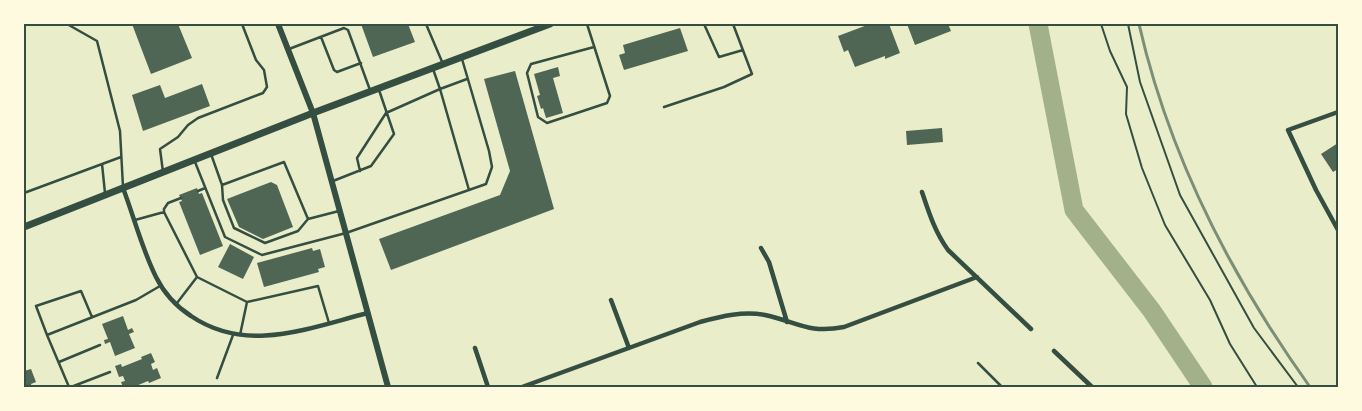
<svg xmlns="http://www.w3.org/2000/svg" width="1362" height="411" font-family="'Archivo Narrow',sans-serif">
<style>
.lines{fill:none;stroke-linecap:round;stroke-linejoin:round}
.river{stroke:#a3b18a;stroke-width:19}
.building{fill:#4f6655}
.path{stroke:#344e41;stroke-width:2}
.service{stroke:#344e41;stroke-width:2.5}
.minor{stroke:#344e41;stroke-width:4.5}
.secondary{stroke:#344e41;stroke-width:6}
.primary{stroke:#344e41;stroke-width:7}
.rail{stroke:#7c8e77;stroke-width:3}
.neatline{fill:none;stroke:#344e41;stroke-width:2}
</style>
<rect width="100%" height="100%" fill="#e9edc9"/>
<g class="lines">
<path class="river" d="M1038,24L1074,210L1152,311L1203,387"/>
</g>
<path class="building" d="M132,24H178L192,58L151,74Z
M361,24H408L415,42L373,57Z
M870,24H889L900,53L885,59V56L855,67L848,50L844,52L838,36Z
M907,24H948L951,31L915,45Z
M680,28L688,51L624,70L619,55L625,53L623,45Z
M558,67L560,76L553,78L563,113L546,118L543,108L541,109L537,96L540,95L534,74Z
M515,71L554,209L391,270L379,239L500,195L510,171L484,79Z
M202,84L210,106L143,131L132,95L160,85L165,98Z
M942,128L943,142L907,145L906,131Z
M1338,143V169L1333,172L1321,154Z
M271,182L277,185L293,227L263,239L239,227L227,199Z
M197,188L199,194L202,193L223,246L200,255L179,202L182,201L179,195Z
M230,244L254,257L243,279L218,267Z
M312,248L313,251L320,249L325,267L318,269L319,272L264,287L257,263Z
M123,316L128,330L132,328L134,332L129,334L135,348L115,356L110,342L105,344L104,340L108,339L102,324Z
M151,353L155,362L151,364L153,370L157,368L161,378L149,383L148,381L136,386L137,387H123L121,382L125,381L123,376L119,377L115,366L121,364L122,367L142,359L141,357Z
M31,369L36,382L31,384L32,387H24V371Z"/>
<g class="lines">
<path class="path" d="M1101,24L1110,51L1127,87L1126,114L1142,168L1165,225L1210,300L1230,344L1257,387
M1128,24L1140,82L1180,195L1254,328L1298,387"/>
<path class="service" d="M67,24L97,41L120,131L123,187
M426,24L443,64
M587,24L610,96L607,103L547,123L538,117L527,73L531,64L594,47
M704,24L719,57L743,50
M321,37L334,70L337,72L361,63
M289,49L344,28L348,30L370,90
M433,69L440,89L469,190
M664,107L724,87L752,74L733,24
M211,154L222,185L284,162L308,219L339,211
M195,162L225,237L262,255L346,233L486,184L492,167L489,151L462,59
M102,164L105,193
M360,171L357,158L386,113L440,89L467,79
M163,172L160,149L178,137L188,125L198,118L263,93L267,87L264,70L256,60L242,24
M333,181L371,166L394,134L379,90
M222,185L223,200L234,228L265,243L298,231L308,219
M198,191L205,188
M24,193L121,157
M164,212V209L168,203L181,198
M135,220L164,212L197,277L247,302L318,286L329,323
M177,303L197,277
M47,335L36,306L81,291L92,317
M240,335L247,302
M59,362L100,345
M978,363L1002,387
M217,378L233,335
M69,387L47,335L136,300L160,286
M71,387L110,372"/>
<path class="minor" d="M1338,112L1288,130L1316,190L1338,230
M123,188C134,217 142,249 156,277C164,293 177,307 191,316C247,354 308,328 368,313
M922,192C929,213 935,232 948,250L1031,329
M761,248L769,262L787,322
M611,300L629,348
M475,348L488,387
M1054,351L1092,387
M522,387L700,322C722,316 743,311 765,315C798,322 808,334 844,327L977,277"/>
<path class="secondary" d="M278,24L313,113L388,387"/>
<path class="primary" d="M24,227L313,113L550,24"/>
<path class="rail" d="M1139,24C1169,156 1232,278 1310,387"/>
</g>
<rect width="1362" height="411" fill="none" stroke="#fefae0" stroke-width="50"/>
<rect x="25" y="25" width="1312" height="361" class="neatline"/>
</svg>
